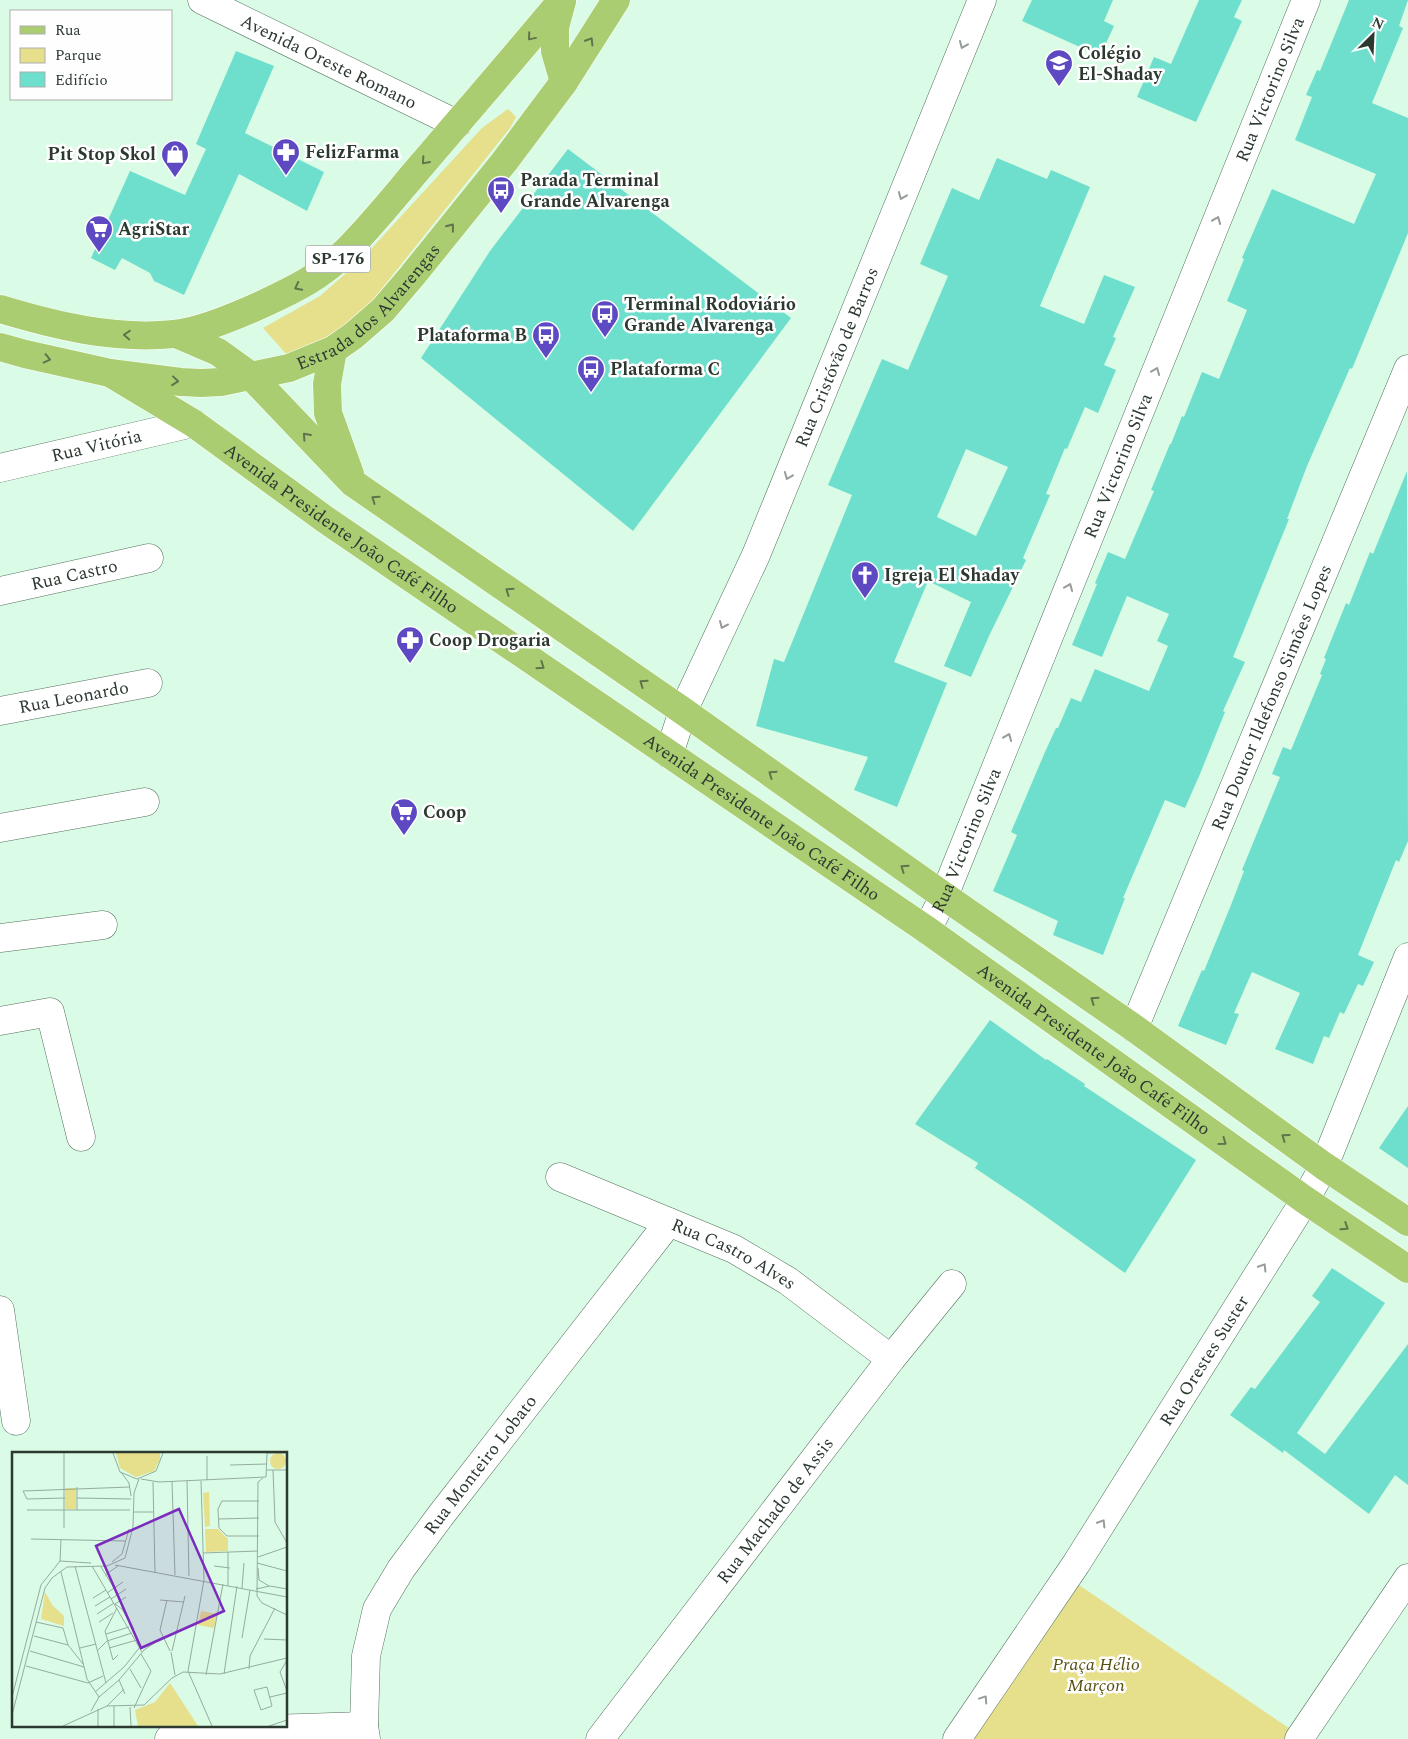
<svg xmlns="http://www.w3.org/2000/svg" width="1408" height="1739" font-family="Spectral,serif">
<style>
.green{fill:#e6df8b}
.building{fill:#6edfcd;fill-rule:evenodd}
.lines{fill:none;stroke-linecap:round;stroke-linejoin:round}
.minor-casing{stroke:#55715f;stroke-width:29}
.major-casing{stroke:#fff;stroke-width:29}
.minor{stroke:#fff;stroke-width:28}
.major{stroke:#abcd72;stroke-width:28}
.oneway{stroke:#5f744a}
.oneway2{stroke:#969c98}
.labels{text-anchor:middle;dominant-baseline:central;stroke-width:5;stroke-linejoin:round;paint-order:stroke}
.shield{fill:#fefefe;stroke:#6b746e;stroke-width:1}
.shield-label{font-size:16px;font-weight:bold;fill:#2c3930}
.poi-label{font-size:18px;font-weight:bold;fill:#2c3930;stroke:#fefefe;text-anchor:start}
.street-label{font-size:18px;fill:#2c3930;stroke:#fefefe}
.park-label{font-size:18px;font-style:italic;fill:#56500f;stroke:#fefefe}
.inset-road{fill:none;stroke:#94ad9d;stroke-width:1}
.view{fill:#7b2cbf;fill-opacity:0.15;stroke:#7b2cbf;stroke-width:2.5}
.inset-edge{fill:none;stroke:#2c3930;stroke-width:2.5}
</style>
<rect width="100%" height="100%" fill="#dafbe5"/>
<path class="green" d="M508,109L516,117L510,128L356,321L334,336L288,356L263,328L320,296L360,261L482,128Z
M1079,1585L1290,1729L1284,1739H973Z"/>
<path class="building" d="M1032,0H1113L1104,21L1114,26L1100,56L1022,21Z
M1199,0H1242L1234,17L1242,21L1196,122L1137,97L1154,57L1171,64Z
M1349,0H1408L1399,26L1403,28L1372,103L1408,118V233L1352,369L1350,368L1307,466L1287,519H1289L1233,657L1245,662L1223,711L1225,712L1200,774L1185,808L1165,800L1123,898H1125L1103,955L1053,935L1058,921L993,891L1017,835L1011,832L1045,752L1056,728H1058L1071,698L1081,702L1095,669L1149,691L1168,646L1157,641L1169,614L1127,596L1102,657L1072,645L1097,584L1095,583L1108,552L1125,559L1154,491L1151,490L1170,444H1171L1182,416L1184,417L1202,372L1219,379L1247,310L1227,301L1244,259L1242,258L1272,189L1354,224L1376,174L1295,140L1312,97L1306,95L1317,70L1320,71Z
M236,51L274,66L245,133L324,172L307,211L239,174L184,295L154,281L150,273L122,258L115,270L91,258L130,171L185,195L206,149L196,144Z
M568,149L791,318L633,531L421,358L490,251Z
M997,158L1047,179L1051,170L1090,187L1040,306L1084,324L1104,275L1135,287L1113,337L1116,338L1104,365L1116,370L1098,413L1085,407L1067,449L1065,448L1046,494L1050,495L1023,558L1026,560L989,636L971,677L944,666L971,602L928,581L894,662L947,683L897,807L854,790L868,757L756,726L774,659L784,662L852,495L828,485L882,359L908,370L948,276L920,264L938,221L952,188L979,200ZM966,449L1008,467L976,536L937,517Z
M1407,471L1408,841L1399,862L1396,860L1358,955L1374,962L1363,986L1358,984L1344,1014L1340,1012L1329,1038L1324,1036L1313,1064L1275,1049L1300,993L1252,972L1234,1013L1239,1014L1226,1045L1178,1026L1202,970L1204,971L1231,905L1244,871L1242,870L1280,777L1272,774L1283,747L1291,750L1322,675L1320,674L1326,659L1324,658L1346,603L1349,605L1370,552L1373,554Z
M990,1020L1046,1060L1047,1059L1085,1084L1084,1086L1196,1160L1125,1273L1027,1203L975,1168L978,1163L915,1124Z
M1408,1106V1168L1379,1148Z
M1332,1268L1385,1303L1297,1433L1325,1454L1408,1344V1485L1395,1475L1369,1514L1284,1450L1283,1453L1230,1415L1251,1387L1255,1389L1320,1302L1312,1296Z"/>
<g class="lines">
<g class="minor-casing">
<g id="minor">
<path id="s1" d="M202,0L457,124"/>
<path id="s2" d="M0,468L193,423"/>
<path id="s3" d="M0,591L149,558"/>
<path id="s4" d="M0,711L148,683"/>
<path id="s5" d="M669,754L683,711L756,555L982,0"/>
<path d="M0,828L145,802"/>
<path id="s6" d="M927,930L944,896L1306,0"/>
<path d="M0,938L103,925"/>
<path d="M0,1021L50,1012L81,1137"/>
<path id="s7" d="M1134,1028L1408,369"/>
<path id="s8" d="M560,1177L734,1249L788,1281L891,1359"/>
<path d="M0,1310L16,1421"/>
<path d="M169,1739L207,1731L364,1726"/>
<path id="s9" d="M366,1739L364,1726L366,1656L377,1609L401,1569L441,1515L669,1222"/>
<path id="s10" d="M600,1739L891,1359L952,1284"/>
<path id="s11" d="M957,1739L1076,1564L1305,1200L1324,1166L1408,957"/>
<path d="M1299,1739L1408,1578"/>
</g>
</g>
<g class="major-casing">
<g id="major">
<path d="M562,1L555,27V51L564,82"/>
<path d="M0,309C56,326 115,340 174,334C202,331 241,314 267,302C295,289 321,276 343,254C372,226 398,192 425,161C471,107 517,54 562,0"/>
<path d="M176,334L218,352L251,376L353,483L683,711L944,896L1134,1028L1324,1166L1408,1222"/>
<path id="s12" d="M0,347L25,354L110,373L181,382L201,383L221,382L289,368L333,350L353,336L383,310L412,276L504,162L564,82L616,0"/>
<path d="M333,350L327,384L328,413L350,474"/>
<path id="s13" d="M110,373L193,423L326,520L927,930L1305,1200L1408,1269"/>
</g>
</g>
<use href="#minor" class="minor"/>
<use href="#major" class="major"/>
</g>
<defs><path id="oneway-chevron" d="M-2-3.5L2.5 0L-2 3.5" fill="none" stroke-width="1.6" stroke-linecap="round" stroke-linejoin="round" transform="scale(1.25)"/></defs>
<g class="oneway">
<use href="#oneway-chevron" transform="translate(531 37) rotate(130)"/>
<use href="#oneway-chevron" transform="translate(590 41) rotate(-58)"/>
<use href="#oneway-chevron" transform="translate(425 161) rotate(131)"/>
<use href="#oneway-chevron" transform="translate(451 227) rotate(-52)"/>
<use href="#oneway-chevron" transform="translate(298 287) rotate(153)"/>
<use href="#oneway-chevron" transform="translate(127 335) rotate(-176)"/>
<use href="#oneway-chevron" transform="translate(47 359) rotate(13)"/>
<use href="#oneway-chevron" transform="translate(175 381) rotate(6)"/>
<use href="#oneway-chevron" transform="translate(306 436) rotate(-132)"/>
<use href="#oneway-chevron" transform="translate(375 499) rotate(-145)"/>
<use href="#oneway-chevron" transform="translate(509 591) rotate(-145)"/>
<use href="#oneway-chevron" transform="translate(541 666) rotate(34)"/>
<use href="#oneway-chevron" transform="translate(643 683) rotate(-145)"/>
<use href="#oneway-chevron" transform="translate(772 774) rotate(-145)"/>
<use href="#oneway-chevron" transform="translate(904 868) rotate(-145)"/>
<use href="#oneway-chevron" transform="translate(1094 1000) rotate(-145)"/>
<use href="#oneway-chevron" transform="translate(1285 1137) rotate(-144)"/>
<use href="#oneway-chevron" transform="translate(1223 1142) rotate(36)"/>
<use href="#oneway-chevron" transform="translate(1345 1227) rotate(33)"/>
</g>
<g class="oneway2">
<use href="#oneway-chevron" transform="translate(963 45) rotate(113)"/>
<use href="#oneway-chevron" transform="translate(902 196) rotate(112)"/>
<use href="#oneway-chevron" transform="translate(1217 220) rotate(-68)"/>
<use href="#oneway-chevron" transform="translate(1156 371) rotate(-68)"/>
<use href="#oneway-chevron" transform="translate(788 476) rotate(112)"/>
<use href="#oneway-chevron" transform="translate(1069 587) rotate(-68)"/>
<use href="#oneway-chevron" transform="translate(723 625) rotate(114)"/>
<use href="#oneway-chevron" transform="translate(1008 737) rotate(-68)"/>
<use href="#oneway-chevron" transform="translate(1263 1267) rotate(-58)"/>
<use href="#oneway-chevron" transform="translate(1102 1523) rotate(-58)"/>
<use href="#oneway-chevron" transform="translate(984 1699) rotate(-56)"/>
</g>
<defs>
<g id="school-pin" transform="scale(1.4375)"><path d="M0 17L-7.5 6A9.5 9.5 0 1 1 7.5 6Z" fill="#5d49c1" stroke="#fefefe"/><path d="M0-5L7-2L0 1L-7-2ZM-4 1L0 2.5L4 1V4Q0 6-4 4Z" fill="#fff"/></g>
<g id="pharmacy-pin" transform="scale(1.4375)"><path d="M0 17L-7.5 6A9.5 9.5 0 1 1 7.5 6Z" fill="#5d49c1" stroke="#fefefe"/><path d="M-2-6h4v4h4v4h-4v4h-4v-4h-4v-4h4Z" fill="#fff"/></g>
<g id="shop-pin" transform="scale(1.4375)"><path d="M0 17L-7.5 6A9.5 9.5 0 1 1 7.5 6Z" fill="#5d49c1" stroke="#fefefe"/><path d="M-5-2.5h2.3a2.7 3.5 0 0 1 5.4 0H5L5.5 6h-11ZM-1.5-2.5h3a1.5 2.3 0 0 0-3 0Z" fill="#fff"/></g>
<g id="bus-pin" transform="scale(1.4375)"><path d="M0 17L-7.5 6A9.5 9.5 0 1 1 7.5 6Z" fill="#5d49c1" stroke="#fefefe"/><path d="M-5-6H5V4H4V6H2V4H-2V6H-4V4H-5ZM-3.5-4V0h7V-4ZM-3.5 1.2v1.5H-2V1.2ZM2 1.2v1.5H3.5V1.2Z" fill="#fff"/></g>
<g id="supermarket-pin" transform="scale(1.4375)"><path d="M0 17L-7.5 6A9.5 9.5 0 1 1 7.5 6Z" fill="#5d49c1" stroke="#fefefe"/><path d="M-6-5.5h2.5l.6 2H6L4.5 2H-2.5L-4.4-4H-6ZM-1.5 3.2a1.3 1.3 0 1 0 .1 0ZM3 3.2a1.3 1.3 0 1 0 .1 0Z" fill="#fff"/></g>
<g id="church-pin" transform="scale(1.4375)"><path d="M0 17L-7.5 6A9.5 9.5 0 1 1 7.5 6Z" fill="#5d49c1" stroke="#fefefe"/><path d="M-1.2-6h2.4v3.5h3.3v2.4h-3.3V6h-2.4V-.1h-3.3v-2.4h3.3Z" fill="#fff"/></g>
</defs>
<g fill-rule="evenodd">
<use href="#school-pin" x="1059" y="63"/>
<use href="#pharmacy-pin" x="286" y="152"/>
<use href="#shop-pin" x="175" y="154"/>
<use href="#bus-pin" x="501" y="190"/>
<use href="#supermarket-pin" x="99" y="229"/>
<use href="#bus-pin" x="605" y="314"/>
<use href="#bus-pin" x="546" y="335"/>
<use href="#bus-pin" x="591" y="369"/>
<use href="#church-pin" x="865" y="575"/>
<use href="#pharmacy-pin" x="410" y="640"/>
<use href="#supermarket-pin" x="404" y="812"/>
</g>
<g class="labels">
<rect class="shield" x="305.5" y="245.5" width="65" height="27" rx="4"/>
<g class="shield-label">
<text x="338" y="259">SP-176</text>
</g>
<g class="poi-label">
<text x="1078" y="53">Colégio<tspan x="1078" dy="21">El-Shaday</tspan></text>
<text x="305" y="152">FelizFarma</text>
<text x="156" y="154" text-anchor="end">Pit Stop Skol</text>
<text x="520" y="180">Parada Terminal<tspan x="520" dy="21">Grande Alvarenga</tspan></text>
<text x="118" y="229">AgriStar</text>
<text x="624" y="304">Terminal Rodoviário<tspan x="624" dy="21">Grande Alvarenga</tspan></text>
<text x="527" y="335" text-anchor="end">Plataforma B</text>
<text x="610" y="369">Plataforma C</text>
<text x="884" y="575">Igreja El Shaday</text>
<text x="429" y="640">Coop Drogaria</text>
<text x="423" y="812">Coop</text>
</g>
<g class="street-label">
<text stroke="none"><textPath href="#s1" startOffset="141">Avenida Oreste Romano</textPath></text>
<text stroke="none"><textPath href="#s6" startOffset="908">Rua Victorino Silva</textPath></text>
<text stroke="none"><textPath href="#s12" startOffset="396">Estrada dos Alvarengas</textPath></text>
<text stroke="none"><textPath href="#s5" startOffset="431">Rua Cristóvão de Barros</textPath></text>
<text stroke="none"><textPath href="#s2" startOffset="99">Rua Vitória</textPath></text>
<text stroke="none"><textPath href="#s6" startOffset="502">Rua Victorino Silva</textPath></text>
<text stroke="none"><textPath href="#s13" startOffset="279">Avenida Presidente João Café Filho</textPath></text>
<text stroke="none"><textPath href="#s3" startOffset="76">Rua Castro</textPath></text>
<text stroke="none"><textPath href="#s4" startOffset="75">Rua Leonardo</textPath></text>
<text stroke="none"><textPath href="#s7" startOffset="358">Rua Doutor Ildefonso Simões Lopes</textPath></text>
<text stroke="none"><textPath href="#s13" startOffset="789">Avenida Presidente João Café Filho</textPath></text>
<text stroke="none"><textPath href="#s6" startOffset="98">Rua Victorino Silva</textPath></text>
<text stroke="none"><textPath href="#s13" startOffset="1194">Avenida Presidente João Café Filho</textPath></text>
<text stroke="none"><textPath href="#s8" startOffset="190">Rua Castro Alves</textPath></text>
<text stroke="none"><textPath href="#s11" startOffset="452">Rua Orestes Suster</textPath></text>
<text stroke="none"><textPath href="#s9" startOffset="309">Rua Monteiro Lobato</textPath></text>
<text stroke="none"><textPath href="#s10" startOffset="288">Rua Machado de Assis</textPath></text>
</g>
<g class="park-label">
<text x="1096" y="1664">Praça Hélio<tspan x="1096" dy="21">Marçon</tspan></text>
</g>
</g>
<g transform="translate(12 1452)">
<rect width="275" height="275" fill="#dafbe5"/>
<path d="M104,1H148V7L142,19L124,25L108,16ZM258 9a8 8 0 1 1 16 0a8 8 0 1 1-16 0ZM53,36H64V57H53ZM197,40L198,74L193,75L191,41ZM193,77H206L216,87V99L194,100ZM33,140L41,154L52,164V174L29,167ZM189,159L205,162L202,176L186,173ZM158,231L186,274H126L123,258L143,250Z" fill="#e6df8b"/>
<path class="inset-road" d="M101,1L108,20L125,27L144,19L151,1M255,1H275M195,4V28M218,13L255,12M255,18H275M261,18L263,70L275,91M109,20L117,31L119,44M254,25L255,1M251,26L246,30L245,144L250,151L275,163M129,27L147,30L254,25M160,29L163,123M175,29L177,124M189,29L192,128L176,219L200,274M141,30L143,121M65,35V58M53,46L15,47L11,39L118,35M65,46L119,47M247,49H210L206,57L207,76L215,84H247M15,58H118M122,60H141M207,67L247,66M52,76V1M19,87L113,89M191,101L246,99M246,105L275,95M48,109L49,88M100,110L110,102L117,77M245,111L275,119M103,113L275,145M63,114L94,231M80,114L130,200M202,114L218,116M89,115L102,136M246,116L247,128L257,134M49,120L75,227L87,245M93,123L106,114M216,134V100M230,136L232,111M244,137L258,134L275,137M95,141L111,130M114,145L103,152L110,157L122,177M81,146L94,138M99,147L114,137M148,148L172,150M155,148L148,178L158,199M83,154L98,145M105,156L93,179L101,208L106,203M85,162L102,151M24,170L51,176L56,193L71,212M87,170L101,161M94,182L117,175M22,184L56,193M230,186L238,138M252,187L275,188M68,196L84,192M97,196L125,188M18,199L72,215M85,199L95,189L120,181M160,199L173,144M159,200L163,223M275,208L268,220L275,239M14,214L76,231L91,224M118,217L129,236M237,217L238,204L263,156M212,222L225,134M194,223L211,132M107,228L113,242M255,235L260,254L249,258L242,238ZM83,240L112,215L128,195M0,245L29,133L48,109L79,111M258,245L275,241M95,254L112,237M102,254V274M118,255L119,274M122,256L139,219L129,202M86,257V274M79,259L87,245L107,228L132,198L151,185M0,263L33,136L40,126L55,115L95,114L113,106L121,75L122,41L127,27M51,274L95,254L132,253L160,226L171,220L208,222L275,206M257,274L275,268"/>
<path class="view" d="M167,57L212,159L129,196L84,94Z"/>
<rect width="275" height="275" class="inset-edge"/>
</g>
<rect x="10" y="10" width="162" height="90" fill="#fefefe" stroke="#aaafac"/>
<rect x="20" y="26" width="25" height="8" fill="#abcd72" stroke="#aaafac"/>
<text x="55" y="35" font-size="15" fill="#2c3930">Rua</text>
<rect x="20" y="48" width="25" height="15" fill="#e6df8b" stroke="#aaafac"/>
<text x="55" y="60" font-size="15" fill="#2c3930">Parque</text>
<rect x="20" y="72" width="25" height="15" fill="#6edfcd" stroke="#aaafac"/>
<text x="55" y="85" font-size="15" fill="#2c3930">Edifício</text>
<g transform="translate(1373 35) rotate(24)" stroke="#fefefe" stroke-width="4" paint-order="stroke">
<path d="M0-4L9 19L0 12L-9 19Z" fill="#2c3930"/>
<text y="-8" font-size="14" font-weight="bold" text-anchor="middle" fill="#2c3930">N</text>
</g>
</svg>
